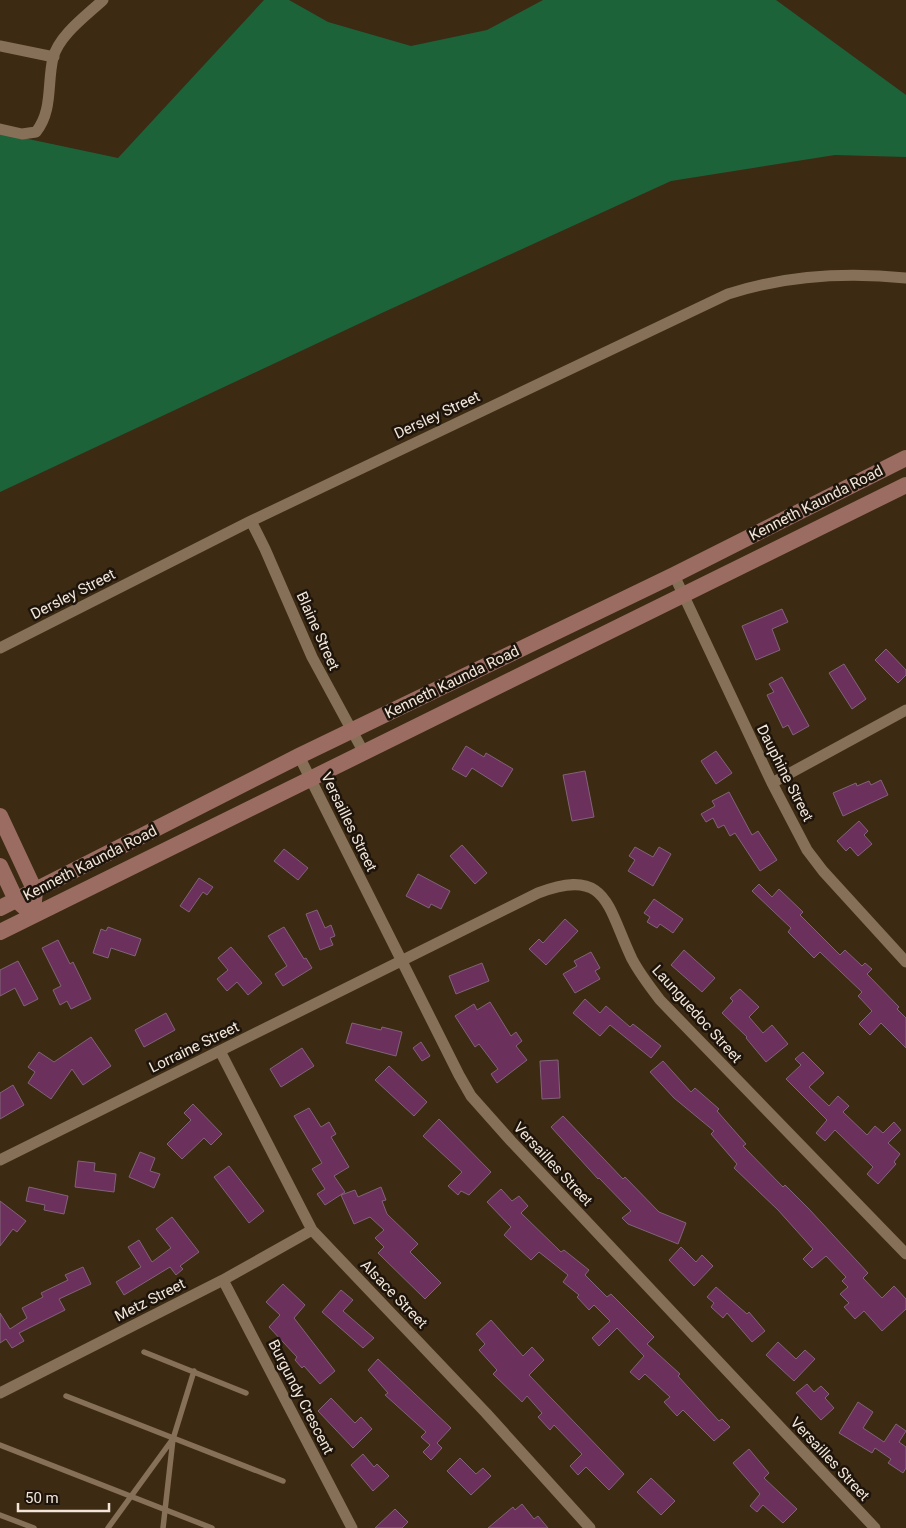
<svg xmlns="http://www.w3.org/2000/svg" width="906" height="1528" font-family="Roboto,sans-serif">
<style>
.grass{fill:#1d6339}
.building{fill:#6c305c;stroke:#806477}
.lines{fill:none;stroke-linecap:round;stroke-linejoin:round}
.lane{stroke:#867057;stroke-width:5.5}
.street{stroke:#867057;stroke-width:11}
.secondary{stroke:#9b6d62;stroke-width:16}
.labels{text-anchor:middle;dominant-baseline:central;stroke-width:5;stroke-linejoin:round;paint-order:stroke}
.street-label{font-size:15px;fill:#f3e6d9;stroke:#1d140b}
</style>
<rect width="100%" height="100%" fill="#3d2a13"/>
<path class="grass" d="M264,0H289L328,22L411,46L487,30L543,0H776L906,95V157L835,155L671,181L384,312L0,492V133L118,158Z"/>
<path class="building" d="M782,609L788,622L772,629L780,650L756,660L742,626Z
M886,649L906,670V675L898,683L875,660Z
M844,664L866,699L852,709L829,673Z
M782,677L809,726L793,735L788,725L783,728L767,695L774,692L769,684Z
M466,746L484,757L486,753L513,769L502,787L472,768L466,777L452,769Z
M716,751L732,773L716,784L701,761Z
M585,771L594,817L572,821L563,775Z
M881,780L888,795L843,816L833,793L856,783L857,786L869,781L871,785Z
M729,792L752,835L758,831L777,860L760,871L735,833L730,836L724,825L718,828L713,818L706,822L701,814L715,806L712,801Z
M859,821L868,831L864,835L872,844L858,856L850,847L846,851L837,841Z
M462,845L487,873L475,884L450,856Z
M635,847L653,857L659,847L671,854L653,886L628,871L635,860L629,856Z
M284,849L308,868L298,880L274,861Z
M418,874L450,891L441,909L431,904L429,908L406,896Z
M199,878L213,887L207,895L203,892L189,912L180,906Z
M759,884L772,897L779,889L803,912L800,915L840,955L845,950L862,966L865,963L872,969L867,974L899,1007L897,1009L906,1018V1048L881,1023L870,1035L859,1024L872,1011L858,996L862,992L820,952L814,958L788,932L791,928L752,891Z
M654,899L683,919L673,933L660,924L657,928L647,922L650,917L644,913Z
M317,910L325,928L331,925L335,936L330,938L333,945L320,950L306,914Z
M565,919L578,931L546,965L529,949L539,939L543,943Z
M108,927L141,939L135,956L111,948L108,958L93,953L101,929L106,931Z
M284,927L304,959L306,958L312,968L283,986L275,974L287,966L268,936Z
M58,940L70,964L73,962L91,999L71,1009L67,1001L60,1005L53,990L61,986L42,948Z
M231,947L262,983L248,995L237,982L227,991L217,979L228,970L218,958Z
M684,950L715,978L702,992L671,965Z
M591,952L600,968L595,971L600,979L575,993L563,974L577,966L574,961Z
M18,961L38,999L24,1006L15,988L0,996V970Z
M482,963L489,981L456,994L449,976Z
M740,989L759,1007L749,1017L763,1033L772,1025L788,1044L766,1062L746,1038L747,1037L722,1013L733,1001L730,998Z
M585,999L600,1013L606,1006L630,1027L633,1024L661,1046L651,1058L610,1025L600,1036L573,1013Z
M490,1002L511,1036L516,1032L522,1041L516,1046L527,1060L497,1083L491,1074L498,1069L479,1044L475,1047L455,1016L474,1004L477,1010Z
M166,1013L175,1030L144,1047L135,1030Z
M352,1023L381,1030L382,1027L402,1032L396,1056L346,1043Z
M91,1037L111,1066L83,1085L72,1069L51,1099L28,1083L35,1072L28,1067L39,1052L54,1062Z
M421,1042L430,1056L422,1061L413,1048Z
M302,1048L314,1066L281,1087L270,1069Z
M803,1052L824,1073L809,1087L829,1106L838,1096L849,1106L843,1112L867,1135L875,1126L883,1133L894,1122L901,1130L888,1143L900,1154L894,1162L896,1164L878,1184L867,1174L873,1167L835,1130L825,1141L816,1133L827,1120L786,1079L801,1065L795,1059Z
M558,1060L560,1098L542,1099L540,1061Z
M663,1061L691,1092L695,1088L719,1109L717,1111L746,1144L743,1146L783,1187L785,1185L809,1209L868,1273L863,1278L882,1298L894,1286L906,1299V1309L882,1331L864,1311L855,1319L844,1307L849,1303L840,1294L848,1287L842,1281L846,1277L826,1256L812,1268L803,1259L813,1249L778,1210L734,1168L737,1164L711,1134L714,1131L674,1098L650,1072Z
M389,1066L427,1102L414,1116L375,1080Z
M13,1085L24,1105L0,1119V1093Z
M193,1104L222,1134L211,1145L204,1138L182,1159L167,1144L191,1120L184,1113Z
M309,1108L321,1127L329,1122L336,1134L331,1137L349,1167L334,1176L345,1192L325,1205L317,1194L325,1189L312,1169L322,1163L294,1116Z
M563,1116L623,1179L625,1177L659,1212L686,1223L678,1244L628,1224L622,1218L631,1211L599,1178L598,1179L551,1127Z
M439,1119L491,1172L469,1195L461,1191L458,1195L448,1186L462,1172L423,1136Z
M140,1152L155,1158L150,1171L160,1174L154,1188L129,1177Z
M78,1161L95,1163L94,1171L116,1174L114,1192L75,1187Z
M229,1166L264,1211L249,1223L214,1177Z
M29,1187L68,1196L64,1214L44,1210L45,1205L26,1201Z
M381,1187L386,1200L382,1201L387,1214L418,1244L410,1252L441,1283L425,1299L378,1253L384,1247L375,1238L384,1230L370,1217L354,1224L341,1195L355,1190L358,1197Z
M501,1189L512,1201L519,1196L528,1206L521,1213L561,1252L564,1250L589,1270L585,1275L607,1297L611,1294L654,1337L647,1344L680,1374L678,1376L719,1421L722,1419L730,1427L714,1441L683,1410L677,1416L664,1402L670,1397L645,1374L639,1380L630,1372L644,1356L617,1328L599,1346L592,1338L610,1321L594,1305L589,1310L577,1297L579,1295L563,1282L568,1275L539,1252L531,1260L504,1235L511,1227L487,1202Z
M0,1201L26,1221L17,1232L13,1229L0,1246Z
M172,1217L199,1252L180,1266L183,1269L176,1275L170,1267L124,1295L116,1282L141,1267L128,1247L139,1240L152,1262L171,1248L156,1229Z
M681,1247L696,1262L702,1255L713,1266L694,1286L669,1260Z
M83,1267L91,1284L59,1299L65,1310L19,1333L24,1341L12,1348L6,1339L0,1343V1313L10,1329L27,1318L22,1308L43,1297L41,1293L68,1280L65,1275Z
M283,1284L305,1305L294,1318L335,1371L320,1384L304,1366L302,1368L295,1360L297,1357L269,1327L280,1315L266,1302Z
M716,1287L747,1314L749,1312L765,1331L752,1342L727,1313L723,1318L711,1307L714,1303L707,1297Z
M341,1290L353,1300L343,1311L374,1338L363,1348L322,1312Z
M491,1320L523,1356L532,1347L544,1360L529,1375L624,1474L609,1490L586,1467L578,1475L570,1466L582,1454L554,1425L550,1430L538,1417L542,1413L527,1396L522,1402L493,1374L497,1370L479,1350L485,1344L476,1334Z
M778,1342L796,1359L805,1350L815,1359L794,1381L766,1355Z
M378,1359L451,1428L437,1443L442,1448L431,1460L423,1452L430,1445L421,1437L426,1432L385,1395L388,1393L368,1370Z
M807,1384L814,1392L821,1386L829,1394L825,1398L834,1408L821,1420L796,1393Z
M331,1398L355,1423L361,1417L372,1429L353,1448L318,1411Z
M858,1402L873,1412L863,1428L884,1442L896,1424L906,1431L899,1442L906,1447V1468L903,1473L888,1463L891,1459L875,1448L872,1453L839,1433Z
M749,1449L769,1473L764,1478L797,1509L783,1523L763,1505L757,1512L750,1506L760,1494L733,1463Z
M363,1454L374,1467L377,1464L389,1476L373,1491L351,1465Z
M460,1458L476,1474L483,1468L491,1476L471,1495L447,1471Z
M651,1478L675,1501L661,1515L637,1492Z
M522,1504L534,1519L538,1516L548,1528H488L513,1507L515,1510Z
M395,1509L408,1522L402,1528H375Z"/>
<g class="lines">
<path class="lane" d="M144,1352L246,1393
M66,1396L283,1481
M0,1445L212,1528
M0,1515L34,1528
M108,1528L172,1440
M163,1528L173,1439L194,1371"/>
<path class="street" d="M0,46L54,57
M0,129L22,134L36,132C53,111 47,83 53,58C59,35 86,16 103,0
M251,521L265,549L312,657L363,751
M674,575L772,783L807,850L823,871L906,962
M0,648L251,521L728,294C787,275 845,272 906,278
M299,756L459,1075L471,1096L511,1141L875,1528
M772,783L906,710
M220,1051L312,1230L486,1413L590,1528
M0,1160L538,893C608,866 607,907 632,959C640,974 650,987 660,1000L906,1254
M223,1280L352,1528
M0,1393L223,1280L312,1230"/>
<path class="secondary" d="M0,816L35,891L34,901
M0,866L16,900L24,907
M0,908L299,756L674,575L906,458
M0,932L906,485"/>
</g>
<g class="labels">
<g class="street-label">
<text transform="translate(437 415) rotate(-25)">Dersley Street</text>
<text transform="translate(816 503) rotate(-27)">Kenneth Kaunda Road</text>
<text transform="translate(73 594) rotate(-27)">Dersley Street</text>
<text transform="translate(318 631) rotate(66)">Blaine Street</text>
<text transform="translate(452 682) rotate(-26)">Kenneth Kaunda Road</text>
<text transform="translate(785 773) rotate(63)">Dauphine Street</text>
<text transform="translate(349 822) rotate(64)">Versailles Street</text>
<text transform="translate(90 863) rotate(-27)">Kenneth Kaunda Road</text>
<text transform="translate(697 1014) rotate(48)">Launguedoc Street</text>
<text transform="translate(194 1047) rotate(-26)">Lorraine Street</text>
<text transform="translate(553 1164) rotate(47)">Versailles Street</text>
<text transform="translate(394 1294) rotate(46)">Alsace Street</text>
<text transform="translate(150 1300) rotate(-27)">Metz Street</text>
<text transform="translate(301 1397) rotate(63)">Burgundy Crescent</text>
<text transform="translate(830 1459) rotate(47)">Versailles Street</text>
</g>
</g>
<path d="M18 1503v8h91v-8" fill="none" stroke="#f3e6d9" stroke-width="2.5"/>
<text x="25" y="1503" font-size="15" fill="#f3e6d9" stroke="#1d140b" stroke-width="4" paint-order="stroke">50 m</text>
</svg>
